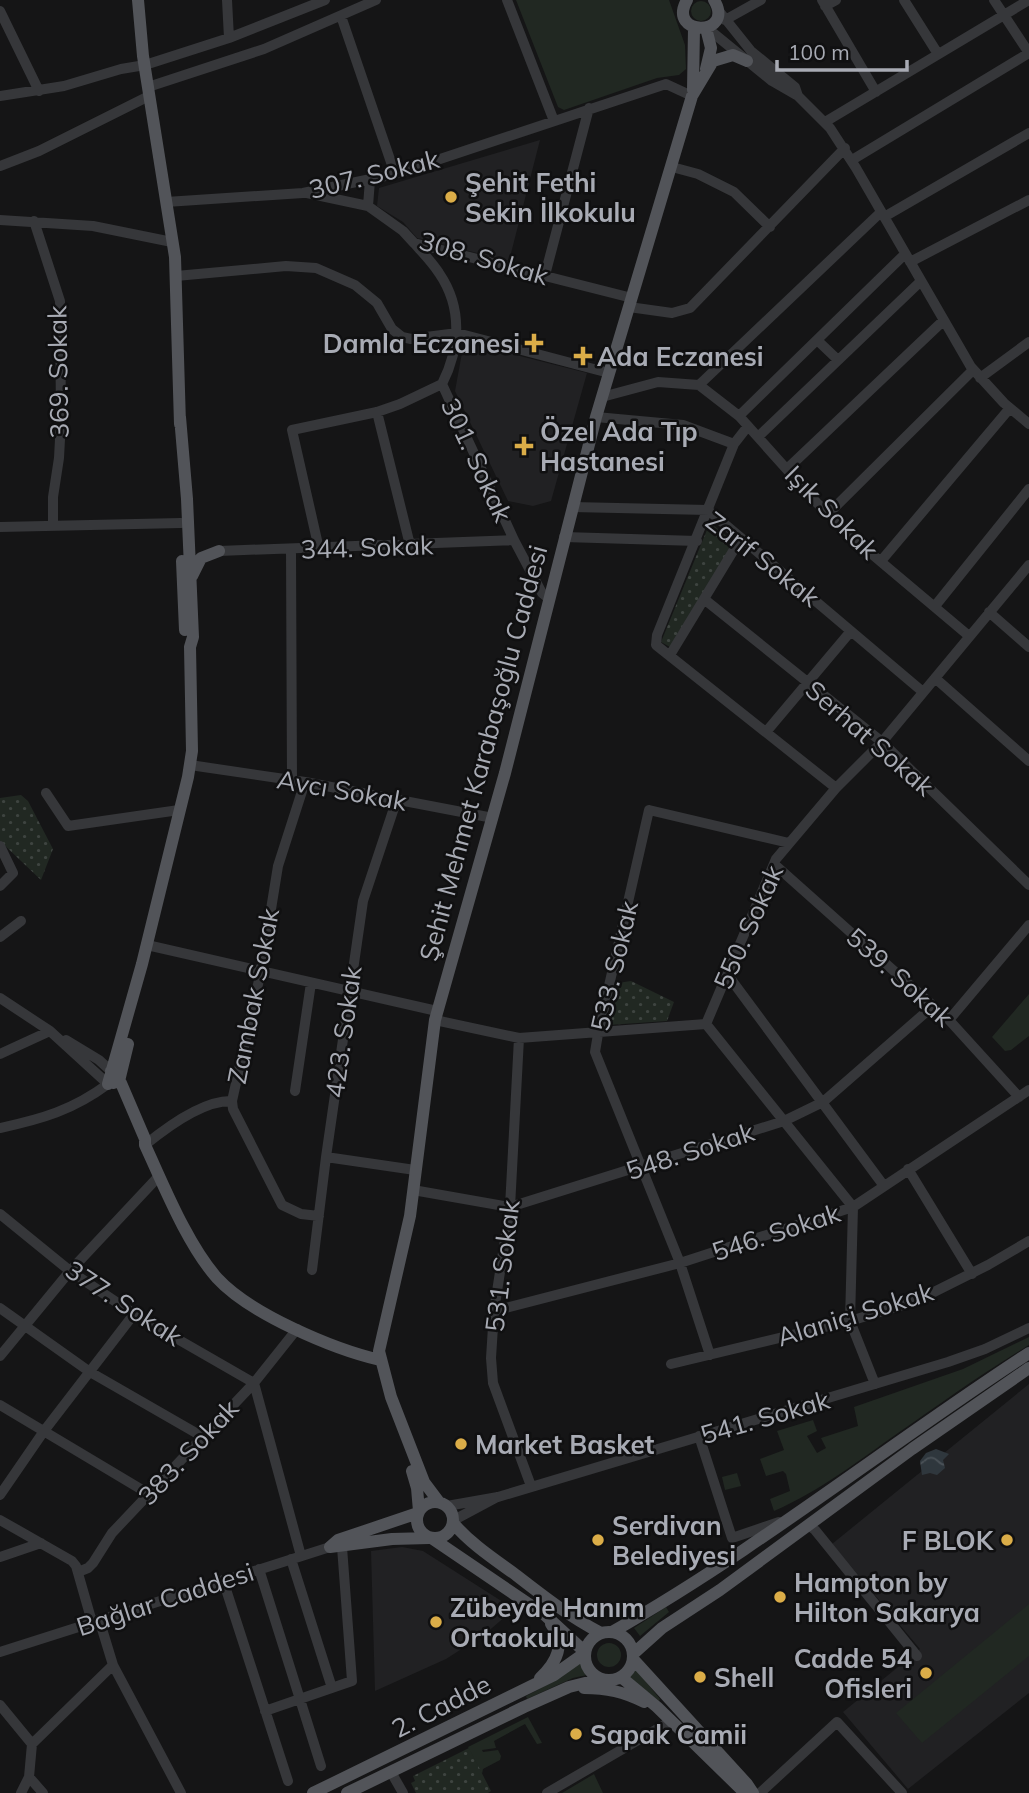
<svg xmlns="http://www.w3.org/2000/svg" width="1029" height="1793" font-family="Mulish,sans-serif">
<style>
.built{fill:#212123}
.grass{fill:#212822}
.park{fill:url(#park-dots)}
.water{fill:url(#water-waves)}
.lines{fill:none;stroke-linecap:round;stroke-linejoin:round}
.minor{stroke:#36373a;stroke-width:10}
.major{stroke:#525459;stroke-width:12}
.poi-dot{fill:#dbad48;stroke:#101011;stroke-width:2.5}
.labels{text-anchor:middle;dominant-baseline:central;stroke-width:5;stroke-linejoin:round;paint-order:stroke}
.street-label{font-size:26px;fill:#a8abb4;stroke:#101011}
.poi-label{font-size:26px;font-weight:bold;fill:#a8abb4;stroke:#101011;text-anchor:start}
</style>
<defs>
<pattern id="park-dots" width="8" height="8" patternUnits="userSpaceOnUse" patternTransform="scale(1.75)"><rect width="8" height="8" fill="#212822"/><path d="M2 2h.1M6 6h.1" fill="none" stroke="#3e4440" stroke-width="1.8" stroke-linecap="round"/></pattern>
<pattern id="water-waves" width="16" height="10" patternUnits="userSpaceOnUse" patternTransform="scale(1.75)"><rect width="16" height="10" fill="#2f373d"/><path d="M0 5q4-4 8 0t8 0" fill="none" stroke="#4a5157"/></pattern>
</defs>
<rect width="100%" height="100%" fill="#151516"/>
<path class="built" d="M540,140L509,261L417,238L403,222L377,206L379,188Z
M464,342L587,373L551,501L533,506L508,501L455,391Z
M1029,1384V1693L908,1789L843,1712L920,1649L832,1544Z
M402,1547L423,1551L514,1609L485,1634L446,1659L375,1691L371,1551Z"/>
<path class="grass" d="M516,0H669L685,45L686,69L679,75L657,78L564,110L558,107Z
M691 11a10 10 0 1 1 20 0a10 10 0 1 1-20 0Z
M1029,994V1036L1011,1050L1005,1051L992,1037Z
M1029,1337V1345C984,1372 941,1403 898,1433C858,1461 820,1491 774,1511L770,1499L790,1491L786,1474L783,1471L766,1476L760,1459L784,1450L777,1431L813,1420L817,1431L807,1436L817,1453L826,1448L821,1438L858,1426L854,1407L963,1369Z
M737,1473L741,1486L725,1490L722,1477Z
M1029,1604V1656L922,1743L896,1713Z
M666,1607L669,1612L640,1636L634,1628Z
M597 1655a12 12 0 1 1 24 0a12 12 0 1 1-24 0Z
M580,1661L587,1675L573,1678L527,1699L526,1696L562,1677Z
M634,1667L660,1699L659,1701L628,1677Z
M528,1717L542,1743L537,1744L525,1724L494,1741L496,1748L482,1750L483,1752L498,1750L501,1756L500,1760L483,1769L482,1774L468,1747Z
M594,1774L603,1793H562Z"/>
<path class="park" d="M709,525H713L735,543L670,647L661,642Z
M21,795L28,801L53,849L41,880L0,841V798Z
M631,981L674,1002L667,1021L608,1025L618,983Z
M469,1748L491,1791L488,1793H416L411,1783L415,1781L413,1776Z"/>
<path class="water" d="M936,1449L949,1454L943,1460L945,1468L937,1475L930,1473L922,1475L920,1461L926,1453Z"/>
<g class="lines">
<path class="minor" d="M227,0L229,38
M507,0L554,121
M822,0L876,92
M904,0L938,54
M825,6L836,0
M0,11L39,91
M719,11L751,51L795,87L798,96
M341,16L395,174
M725,20L761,0
M707,28L772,81L798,96L830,128L856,168L971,367L1004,403L1029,424
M148,87L264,49L376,0
M0,96L64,86L121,69L145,65L229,38L325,0
M825,122L1029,0
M852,160L1029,53L994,0
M0,166L39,151L149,96
M672,167L698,174L734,192L770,227
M307,193L368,206L403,231L414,243L632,298
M166,202L303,193L395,174L666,84L692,96
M368,206L370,180
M884,217L1029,133
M0,220L93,226L172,242
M34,221L60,301L61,420L59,458L53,497V526
M414,243C422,252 432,262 439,273C463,308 460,348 442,384L514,540L542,593L548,598
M910,262L1029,200
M545,275L589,108
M176,276L286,266L316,268L355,285L377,303L392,329L402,337L411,339L457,333L609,373
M629,307L672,313L690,308L845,148
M817,340L838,360
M980,378L1029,342
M699,385L739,416L817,503L861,545L969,636
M602,397L658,382L699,385L881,212
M377,412L410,545
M739,416L905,254
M596,417L683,425L734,444
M748,426L734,444L657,635L656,645L836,788
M759,436L921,281
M787,469L943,321
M572,507L708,510L923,692
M828,514L973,370
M0,527L181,523
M564,537L697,541
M319,549L292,430L377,412L400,404L442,384
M291,550L292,780
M219,551L514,540
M881,561L1010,408
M704,599L882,742L1029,885
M935,606L1029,489
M989,612L1029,647
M670,655L741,538
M935,678L1029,761
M766,732L851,631
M190,765L305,782L493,818
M305,782L278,866L261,971L232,1101L233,1109L282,1205L301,1214L319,1216
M46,793L68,826L179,810
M0,846L13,873L0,886
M774,864L949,1020L1019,1097
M0,937L21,921
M147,945L437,1011
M727,974L884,1186
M0,998L50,1031L108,1084C73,1110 42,1119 0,1128
M435,1020L519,1038L706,1024L776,859L836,788L882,742L1029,565
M949,1020L1029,925
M706,1024L853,1207L850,1321L875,1384
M519,1038L510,1207L494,1311L491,1358L493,1383L531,1486
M66,1040L99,1060L111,1071
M0,1054L50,1031
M295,1091L311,983
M145,1145C167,1127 204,1100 232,1101
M326,1157L415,1170
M908,1169L972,1274
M413,1190L510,1207L784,1121L823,1102L933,1006
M0,1214L70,1271L134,1314L254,1383L301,1556
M312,1270L326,1157L363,901L397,799
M0,1308L90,1372L203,1437
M494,1311L680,1263L853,1207L1029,1090
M710,1355L680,1263L595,1052L598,1034L649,810L789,843
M0,1356L70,1271L159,1176
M671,1364L850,1321L916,1301L988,1265L1029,1241
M0,1405L149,1494
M699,1436L732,1538L779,1522
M0,1495L44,1431L134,1314
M447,1506L498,1497L948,1362L985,1349L1029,1328
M0,1520L72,1561L76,1566L92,1622
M454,1520L497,1497
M808,1525L815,1530L917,1656
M0,1557L41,1543
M291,1559L332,1688
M259,1569L321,1766
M78,1572L88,1568L93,1563L112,1533L254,1383L297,1329
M223,1580L288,1781
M99,1619L113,1665L181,1793
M0,1652L330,1547
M0,1705L32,1744L29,1777L21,1793
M265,1711L352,1681L342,1547
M32,1744L113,1665
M391,1772L403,1793
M29,1777L43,1793
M547,1793L671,1721
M760,1793L837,1722L902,1793"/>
<path class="major" d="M138,0L143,56L175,257L180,424
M687,0C666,37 736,37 714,0
M706,28L711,48L706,69
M693,90L694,28
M182,561L185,630
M192,576L201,558L219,551
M111,1071L121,1083L145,1139V1145C164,1186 187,1244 217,1278C250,1314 333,1349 380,1360
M113,1083L119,1081L128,1044
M108,1084L142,964L188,777L192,751L190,647L193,637L187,499L180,417
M412,1471L417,1488L419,1511
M417 1520a18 18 0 1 1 36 0a18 18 0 1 1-36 0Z
M439,1502L424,1482L391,1397L379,1351L410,1216L435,1020L505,773L596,417L692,96L713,61L733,55L747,61
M453,1523C471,1544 494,1559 516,1575C543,1596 570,1617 601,1633
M433,1539L545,1615L585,1652
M330,1547L392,1539L429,1538
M330,1547L338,1540L418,1513
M585 1656a24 24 0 1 1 48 0a24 24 0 1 1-48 0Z
M612,1632C758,1549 889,1444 1029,1353
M633,1654L662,1628L720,1590L912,1449L1029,1368
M633,1659L747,1784L753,1793
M621,1677L657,1707L745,1793
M540,1678C557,1662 566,1644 551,1624
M584,1688C607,1688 624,1692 644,1702
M313,1793L554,1675L585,1653
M347,1793L524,1707L569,1687L601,1679"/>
</g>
<g class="poi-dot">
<circle cx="451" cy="197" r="7"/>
<path d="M530.5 332.5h7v7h7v7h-7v7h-7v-7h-7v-7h7z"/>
<path d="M579.5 345.5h7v7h7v7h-7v7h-7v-7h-7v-7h7z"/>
<path d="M520.5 435.5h7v7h7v7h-7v7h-7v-7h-7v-7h7z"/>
<circle cx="461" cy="1444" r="7"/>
<circle cx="598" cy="1540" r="7"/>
<circle cx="1007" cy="1540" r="7"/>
<circle cx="780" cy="1597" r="7"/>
<circle cx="436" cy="1622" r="7"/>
<circle cx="926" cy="1673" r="7"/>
<circle cx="700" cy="1677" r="7"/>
<circle cx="576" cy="1734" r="7"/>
</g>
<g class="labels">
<g class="street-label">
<text transform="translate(374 174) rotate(-14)">307. Sokak</text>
<text transform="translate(484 258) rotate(16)">308. Sokak</text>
<text transform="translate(58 372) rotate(-91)">369. Sokak</text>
<text transform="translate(477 460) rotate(65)">301. Sokak</text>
<text transform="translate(832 512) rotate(45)">Işık Sokak</text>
<text transform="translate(367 547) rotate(-2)">344. Sokak</text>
<text transform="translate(763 559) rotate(38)">Zarif Sokak</text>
<text transform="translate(870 738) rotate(41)">Serhat Sokak</text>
<text transform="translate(483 753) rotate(-75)">Şehit Mehmet Karabaşoğlu Caddesi</text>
<text transform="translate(342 790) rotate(10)">Avcı Sokak</text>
<text transform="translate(748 927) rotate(-66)">550. Sokak</text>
<text transform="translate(614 966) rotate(-77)">533. Sokak</text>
<text transform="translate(900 977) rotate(42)">539. Sokak</text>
<text transform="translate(253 996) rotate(-79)">Zambak Sokak</text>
<text transform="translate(343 1032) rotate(-82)">423. Sokak</text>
<text transform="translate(690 1151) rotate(-18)">548. Sokak</text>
<text transform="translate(776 1232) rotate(-18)">546. Sokak</text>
<text transform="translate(502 1266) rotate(-83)">531. Sokak</text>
<text transform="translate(124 1303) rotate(33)">377. Sokak</text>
<text transform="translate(855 1314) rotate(-17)">Alaniçi Sokak</text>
<text transform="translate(765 1417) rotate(-16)">541. Sokak</text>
<text transform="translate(188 1452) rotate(-47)">383. Sokak</text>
<text transform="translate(165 1599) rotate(-18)">Bağlar Caddesi</text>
<text transform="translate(441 1706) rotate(-27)">2. Cadde</text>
</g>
<g class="poi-label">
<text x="465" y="182">Şehit Fethi<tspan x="465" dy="30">Sekin İlkokulu</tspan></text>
<text x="520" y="343" text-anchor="end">Damla Eczanesi</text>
<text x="597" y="356">Ada Eczanesi</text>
<text x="540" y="431">Özel Ada Tıp<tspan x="540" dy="30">Hastanesi</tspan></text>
<text x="475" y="1444">Market Basket</text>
<text x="612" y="1525">Serdivan<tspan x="612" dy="30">Belediyesi</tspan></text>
<text x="993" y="1540" text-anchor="end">F BLOK</text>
<text x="794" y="1582">Hampton by<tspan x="794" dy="30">Hilton Sakarya</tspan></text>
<text x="450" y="1607">Zübeyde Hanım<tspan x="450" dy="30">Ortaokulu</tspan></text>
<text x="912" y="1658" text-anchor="end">Cadde 54<tspan x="912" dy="30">Ofisleri</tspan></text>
<text x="714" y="1677">Shell</text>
<text x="590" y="1734">Sapak Camii</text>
</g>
</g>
<path d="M777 60v10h130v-10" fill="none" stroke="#a8abb4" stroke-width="3.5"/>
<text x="788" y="60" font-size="21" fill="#a8abb4" stroke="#101011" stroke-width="5" paint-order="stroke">100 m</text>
</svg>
